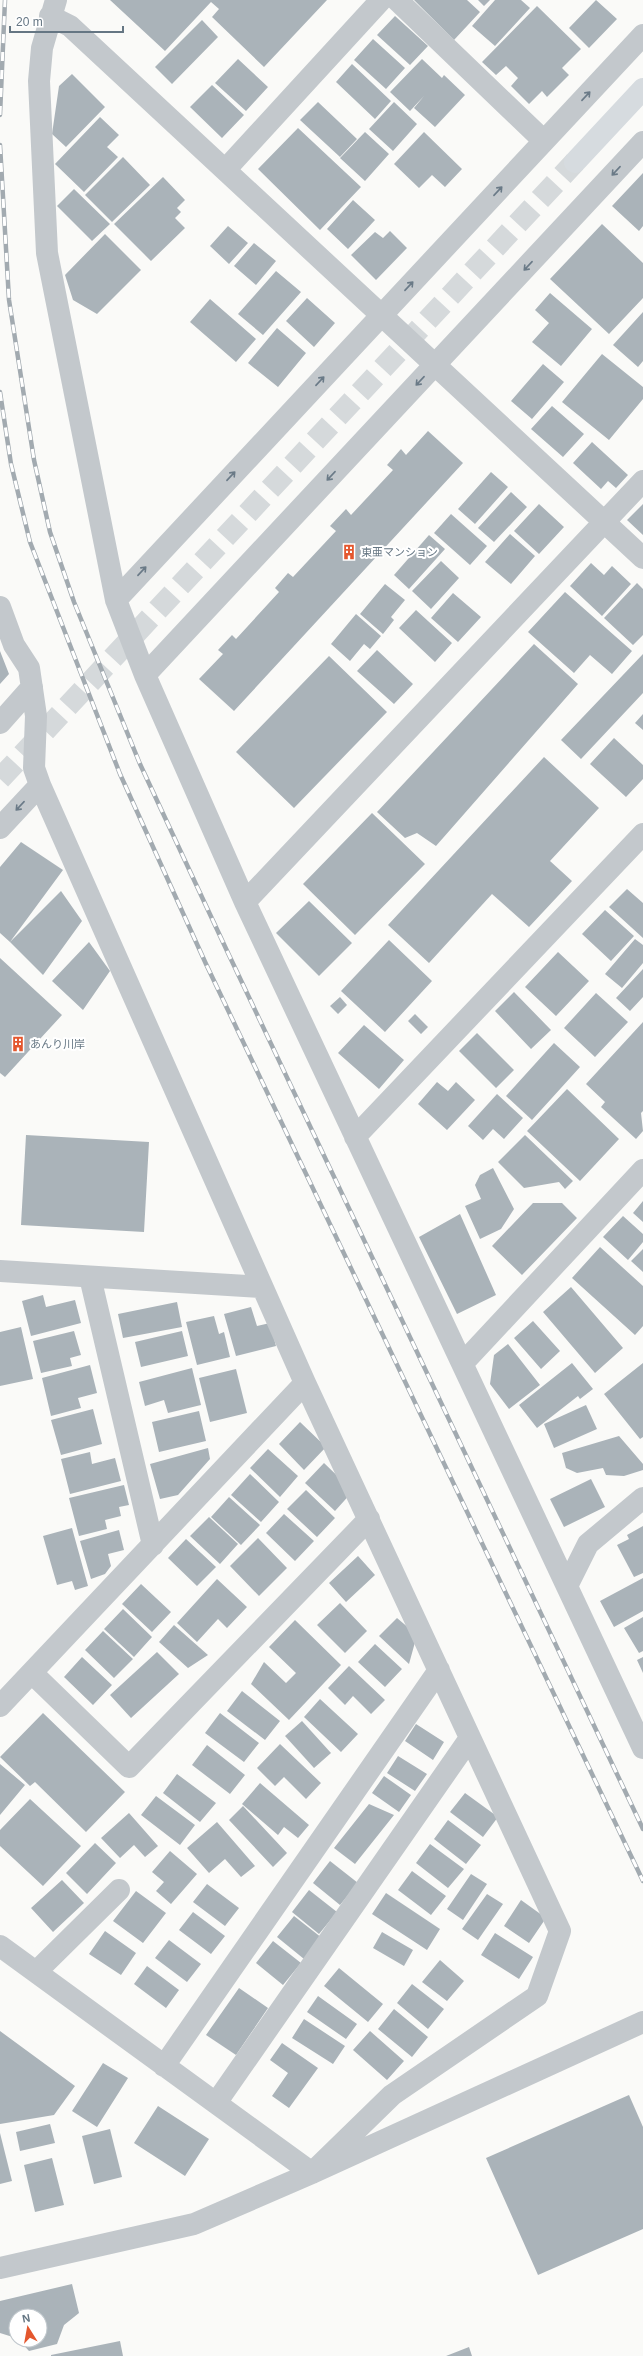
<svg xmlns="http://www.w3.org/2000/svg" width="643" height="2356" font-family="Helvetica,'Noto Sans JP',sans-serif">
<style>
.building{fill:#aab3b9}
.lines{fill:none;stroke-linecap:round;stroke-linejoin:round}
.major-tunnel{stroke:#d5d9db;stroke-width:22;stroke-dasharray:22 11;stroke-linecap:butt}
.minor{stroke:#c3c8cc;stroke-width:22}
.major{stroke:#d6dbdf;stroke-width:22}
.rail-casing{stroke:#a2aab0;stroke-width:4.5}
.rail{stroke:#fff;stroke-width:3;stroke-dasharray:9;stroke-linecap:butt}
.oneway{stroke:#6a7a87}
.labels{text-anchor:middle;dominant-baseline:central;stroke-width:4;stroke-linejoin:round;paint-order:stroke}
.poi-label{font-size:11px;fill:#657683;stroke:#fff;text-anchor:start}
</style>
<rect width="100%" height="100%" fill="#fafaf8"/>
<path class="building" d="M110,0H327L264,67L212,17L219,9L211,2L165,51Z
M414,0H467L480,12L454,40Z
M478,0H490L484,6Z
M495,0H521L530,8L495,46L472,26Z
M596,0L617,19L589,48L569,28Z
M537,6L581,49L562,68L569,75L547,97L542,91L529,104L511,86L518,78L506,66L496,75L482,62Z
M395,16L428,46L410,65L377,35Z
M202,20L218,37L172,84L155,67Z
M373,39L405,68L386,89L354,60Z
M238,59L268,87L246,111L215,83Z
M422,59L442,78L444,75L465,95L435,127L414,108L424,96L410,111L390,92Z
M352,64L391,101L375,119L336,82Z
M72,74L105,107L66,147L52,134L59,86Z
M212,85L244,115L222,138L190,107Z
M318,102L357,139L340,157L300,120Z
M394,102L417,124L393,151L369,129Z
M100,117L119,135L107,147L118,157L84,192L55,164Z
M298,128L361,187L320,230L258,169Z
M365,132L389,154L365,181L340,158Z
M424,132L462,169L445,187L432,175L419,188L394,164Z
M123,157L150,185L112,222L85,195Z
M643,173V226L639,231L612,206Z
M163,177L185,200L177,208L181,212L175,218L185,228L151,261L114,224Z
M74,189L110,224L92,241L57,206Z
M353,200L375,220L348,249L327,229Z
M602,224L643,263V298L609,334L550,279Z
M228,226L248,243L229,264L210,246Z
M390,231L407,248L376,280L351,255L375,232L383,238Z
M105,234L141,270L97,314L73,300L65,275Z
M254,243L276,261L256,285L234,266Z
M276,271L301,292L263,335L238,314Z
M550,293L592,329L561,366L532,342L549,323L535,310Z
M307,298L335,323L314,347L286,321Z
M210,299L256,339L236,362L190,322Z
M643,312V361L638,367L613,345Z
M277,328L306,353L278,387L248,363Z
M602,354L643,387V399L609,440L562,402Z
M543,364L564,382L532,419L511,401Z
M552,406L584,434L563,457L531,429Z
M428,431L463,463L234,711L199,679L223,654L218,650L232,635L236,639L279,592L275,588L288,573L293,577L336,531L330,526L346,509L351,515L393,470L387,465L401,449L406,455Z
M592,442L628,475L616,488L608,481L601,489L573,463Z
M491,472L508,487L475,524L458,509Z
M511,492L527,507L494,542L478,528Z
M539,504L564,527L539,554L514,531Z
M643,504V535L627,520Z
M451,514L487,546L470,565L434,533Z
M510,534L535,556L511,584L485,562Z
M429,535L445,549L409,589L394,575Z
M441,561L459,578L431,609L412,591Z
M591,563L604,575L612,566L631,584L602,616L570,586Z
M637,583L643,589V635L633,645L604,618Z
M385,584L405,600L391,617L394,620L383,634L360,614Z
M565,592L632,651L612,674L590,655L574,673L528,632Z
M453,593L481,617L458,642L431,618Z
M416,610L452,643L435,662L399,628Z
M356,614L381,636L370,649L364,644L350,661L331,644Z
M534,644L578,684L436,846L417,833L405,838L377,812Z
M377,650L413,684L394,704L357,671Z
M0,651L9,674L0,684Z
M643,654V693L581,759L561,740Z
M329,656L387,712L294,808L236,752Z
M643,714V730L635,723Z
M614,738L643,765V779L626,797L590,764Z
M544,757L599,808L550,861L572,881L529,927L492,894L429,963L388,925Z
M372,813L425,864L355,935L303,884Z
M21,842L63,870L10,942L0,933V867Z
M627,889L643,903V938L609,907Z
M61,891L82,921L43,975L10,942Z
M309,901L352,943L319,976L276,933Z
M605,910L634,936L611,961L582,934Z
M635,939L643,945V963L622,988L605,974Z
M389,940L432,981L385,1032L341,991Z
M89,942L110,971L83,1010L52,981Z
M558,952L589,981L556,1016L525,987Z
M0,958L62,1015L5,1077L0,1073Z
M643,969V997L630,1011L616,998Z
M514,992L551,1030L531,1049L495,1011Z
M596,993L628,1022L595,1057L564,1028Z
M340,997L347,1005L338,1014L330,1006Z
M415,1014L428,1027L421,1034L408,1021Z
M643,1022V1111L641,1113L643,1131L636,1139L601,1107L605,1102L586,1084Z
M364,1025L404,1060L379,1089L338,1053Z
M477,1033L514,1070L496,1088L459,1051Z
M554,1043L580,1067L532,1120L506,1096Z
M437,1082L448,1091L456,1082L475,1100L447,1130L418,1104Z
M567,1089L619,1139L580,1181L527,1131Z
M497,1094L523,1118L504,1139L493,1129L483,1140L468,1126Z
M26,1135L149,1142L144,1232L21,1225Z
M525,1135L573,1181L565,1189L559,1182L524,1188L498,1162Z
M493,1168L514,1209L501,1229L480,1239L465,1206L481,1199L475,1185L480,1175Z
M643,1201V1222L633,1213Z
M533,1203H562L577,1218L522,1275L492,1246Z
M460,1214L496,1295L457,1314L419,1237Z
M623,1216L643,1234V1242L628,1260L603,1237Z
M600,1247L643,1286V1326L635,1335L572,1278Z
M643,1249V1272L631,1261Z
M571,1287L623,1348L595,1373L543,1312Z
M43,1295L46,1307L75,1300L81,1323L31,1336L22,1301Z
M177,1302L182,1327L123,1338L118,1314Z
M251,1307L257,1326L270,1323L276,1346L236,1356L224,1314Z
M214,1316L219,1334L224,1332L230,1357L197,1365L186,1322Z
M533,1321L560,1351L541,1369L514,1338Z
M21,1327L33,1379L0,1386V1332Z
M74,1331L81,1355L70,1358L72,1366L41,1373L33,1341Z
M182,1331L188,1356L141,1367L135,1342Z
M508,1344L540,1385L509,1409L490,1384L494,1355Z
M572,1363L593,1389L580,1399L578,1396L537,1428L519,1405Z
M643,1363V1437L640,1439L604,1394Z
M90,1365L97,1393L78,1398L81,1408L51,1416L42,1378Z
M192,1368L201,1405L168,1413L164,1400L145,1406L139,1382Z
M236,1369L247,1413L210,1422L199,1378Z
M586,1405L597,1429L554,1448L544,1424Z
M93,1409L102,1444L61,1455L51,1420Z
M199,1411L206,1441L159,1452L152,1422Z
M300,1422L326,1447L304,1470L279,1444Z
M619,1436L643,1464V1470L624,1476L606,1475L603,1468L577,1473L566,1468L562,1453Z
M208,1448L210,1459L178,1495L160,1499L150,1464Z
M268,1449L298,1476L280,1497L250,1468Z
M90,1452L92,1464L115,1458L121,1481L70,1494L61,1459Z
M324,1463L353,1491L335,1511L305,1483Z
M250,1474L279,1502L261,1522L231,1495Z
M591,1479L605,1507L564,1527L550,1499Z
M124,1485L129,1505L119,1507L121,1516L105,1520L107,1529L79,1536L69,1498Z
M306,1490L335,1518L317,1537L287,1509Z
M229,1497L260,1525L241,1545L211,1517Z
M284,1514L314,1541L295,1561L266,1533Z
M209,1517L238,1544L220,1564L190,1536Z
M643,1526V1573L634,1577L617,1545L629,1539L627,1535Z
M72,1528L88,1586L75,1590L72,1581L57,1585L43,1536Z
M119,1530L124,1550L108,1554L111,1566L105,1574L91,1579L80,1541Z
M258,1538L287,1568L259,1596L230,1566Z
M186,1539L216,1567L197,1586L168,1558Z
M358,1556L375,1575L346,1602L329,1583Z
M643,1578V1611L614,1627L600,1601Z
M217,1579L247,1607L227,1628L218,1619L197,1642L177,1623Z
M141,1584L171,1612L152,1632L122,1604Z
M340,1603L367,1631L345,1653L317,1625Z
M123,1609L152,1637L134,1657L104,1629Z
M643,1617V1651L639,1653L624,1628Z
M397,1618L417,1635L409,1664L379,1636Z
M295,1620L341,1665L289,1720L251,1684L264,1662L286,1683L296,1673L269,1647Z
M174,1625L208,1655L188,1668L159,1642Z
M103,1631L133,1659L114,1678L85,1650Z
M375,1644L402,1669L385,1687L358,1662Z
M157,1652L179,1674L131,1718L110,1695Z
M82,1657L112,1685L93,1705L64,1677Z
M643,1657V1673L637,1660Z
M349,1666L385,1700L371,1714L353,1696L345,1705L328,1688Z
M242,1691L280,1721L265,1740L227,1711Z
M320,1699L358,1734L341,1752L304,1717Z
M43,1713L125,1792L86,1832L35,1782L30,1786L0,1757Z
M220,1713L259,1743L244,1762L205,1733Z
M302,1721L331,1753L314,1768L285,1736Z
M416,1724L444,1742L433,1760L405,1741Z
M280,1744L321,1783L306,1799L284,1777L275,1786L257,1768Z
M207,1745L245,1775L230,1794L192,1765Z
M398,1756L427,1774L415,1791L387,1773Z
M0,1764L25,1785L0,1815Z
M177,1774L216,1803L200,1822L163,1793Z
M384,1776L411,1795L399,1812L372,1793Z
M260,1783L309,1825L298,1838L284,1827L278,1835L242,1804Z
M465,1793L498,1817L483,1837L450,1812Z
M156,1796L195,1825L180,1845L141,1815Z
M30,1799L81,1846L43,1886L0,1846V1830Z
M369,1804L394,1815L355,1864L334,1848Z
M243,1806L287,1853L273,1867L229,1820Z
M129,1813L158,1846L145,1857L134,1845L120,1858L101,1838Z
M448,1820L481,1845L466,1864L434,1839Z
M217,1822L255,1866L241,1877L225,1859L209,1873L187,1848Z
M95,1843L116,1863L87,1894L66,1873Z
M430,1844L464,1869L448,1888L416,1863Z
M170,1851L197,1874L171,1904L156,1891L164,1882L152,1872Z
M330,1861L358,1883L340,1905L313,1883Z
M412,1871L446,1896L431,1915L398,1890Z
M471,1874L487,1884L463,1920L447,1909Z
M62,1880L84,1903L53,1932L31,1908Z
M207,1884L239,1908L225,1926L193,1902Z
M309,1890L337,1912L319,1934L292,1912Z
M136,1891L166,1913L143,1943L113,1921Z
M386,1893L440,1929L427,1950L372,1914Z
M487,1894L503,1904L478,1940L462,1929Z
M521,1900L546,1918L529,1943L504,1926Z
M193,1912L225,1936L211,1954L179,1930Z
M294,1916L322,1938L304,1959L277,1937Z
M105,1931L136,1953L121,1975L89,1954Z
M382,1932L413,1950L404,1966L373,1948Z
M495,1933L533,1957L519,1979L481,1955Z
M169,1940L201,1964L187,1982L155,1958Z
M273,1941L301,1963L283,1985L256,1963Z
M440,1960L464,1981L447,2001L422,1982Z
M147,1966L179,1990L166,2008L134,1984Z
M339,1968L383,2004L368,2022L324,1986Z
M412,1984L444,2009L428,2029L397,2003Z
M239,1988L268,2008L236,2055L206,2035Z
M318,1996L357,2024L346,2039L307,2012Z
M394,2009L428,2037L412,2057L378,2029Z
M304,2019L345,2046L333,2064L292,2038Z
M0,2031L75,2086L54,2115L0,2124Z
M370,2031L404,2061L387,2080L353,2050Z
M282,2043L318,2068L289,2108L272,2096L288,2073L270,2060Z
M103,2063L128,2078L97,2127L72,2111Z
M629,2095L643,2127V2229L538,2275L486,2158Z
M158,2106L209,2139L185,2176L134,2143Z
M50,2124L55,2143L20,2151L16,2132Z
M110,2129L122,2177L94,2184L82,2136Z
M0,2133L12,2181L0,2184Z
M52,2158L64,2205L35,2212L24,2165Z
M72,2284L79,2313L64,2325L57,2344L29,2351L19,2340H40V2316H16V2338L0,2333V2301Z
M120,2341L123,2356H51V2355Z
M469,2347L472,2356H446Z"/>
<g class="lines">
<path class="major-tunnel" d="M0,779L575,162"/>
<path class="minor" d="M56,0L42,48L39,81L47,253L116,600L145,675L245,902L643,1748
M397,0L544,141
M50,16L70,26L643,558
M226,169L381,0
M116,600L643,35
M0,607L14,645L29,668L36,716L34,768L40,785L305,1383L560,1931L537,1996L392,2095L312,2173L0,1946
M145,675L643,142
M0,723L32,687
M0,828L40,785
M245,902L643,481
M355,1137L643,834
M0,1271L262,1287
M90,1277L153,1545
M463,1363L643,1170
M567,1586L588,1544L643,1498
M32,1673L129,1767L369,1519
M0,1706L305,1383
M36,1972L119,1890
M164,2066L439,1670
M216,2103L470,1738
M0,2268L194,2224L312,2173L643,2022"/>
<path class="major" d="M575,162L643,89"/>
<g class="rail-casing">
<path id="rail" d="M0,115L5,0
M0,145L9,300L34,460L50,532L74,602L140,764L228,953L643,1829
M0,392L11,464L30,542L120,774L206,964L643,1881"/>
</g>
<use href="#rail" class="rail"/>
</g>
<defs><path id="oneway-shaft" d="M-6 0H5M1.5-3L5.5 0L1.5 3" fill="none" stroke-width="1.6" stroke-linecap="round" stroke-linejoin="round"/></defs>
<g class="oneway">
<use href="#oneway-shaft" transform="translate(586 96) rotate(-47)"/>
<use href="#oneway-shaft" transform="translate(616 171) rotate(133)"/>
<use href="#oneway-shaft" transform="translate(498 191) rotate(-47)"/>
<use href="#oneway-shaft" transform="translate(528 266) rotate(133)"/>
<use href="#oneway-shaft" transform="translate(409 286) rotate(-47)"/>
<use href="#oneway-shaft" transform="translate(320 381) rotate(-47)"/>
<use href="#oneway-shaft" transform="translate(420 381) rotate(133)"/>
<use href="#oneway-shaft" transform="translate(231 476) rotate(-47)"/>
<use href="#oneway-shaft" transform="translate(331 476) rotate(133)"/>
<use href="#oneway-shaft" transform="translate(142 571) rotate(-47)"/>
<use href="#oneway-shaft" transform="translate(20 806) rotate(133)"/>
</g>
<defs>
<g id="building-bare" transform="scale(1.2)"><path d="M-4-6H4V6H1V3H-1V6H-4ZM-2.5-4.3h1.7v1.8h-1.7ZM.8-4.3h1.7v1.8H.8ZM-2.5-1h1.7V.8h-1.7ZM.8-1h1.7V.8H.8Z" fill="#e4572e" stroke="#fff" stroke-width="2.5" paint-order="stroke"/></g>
</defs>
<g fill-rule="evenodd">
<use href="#building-bare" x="349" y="552"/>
<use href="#building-bare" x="18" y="1044"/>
</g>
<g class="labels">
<g class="poi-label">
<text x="361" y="552">東亜マンション</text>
<text x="30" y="1044">あんり川岸</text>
</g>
</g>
<g transform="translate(28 2328) rotate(349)"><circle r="19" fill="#ffffff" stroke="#c1c8cd"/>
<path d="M0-3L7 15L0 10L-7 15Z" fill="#e4572e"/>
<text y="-6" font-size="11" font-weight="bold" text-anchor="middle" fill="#657683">N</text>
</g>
<path d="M10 26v6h113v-6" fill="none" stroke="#657683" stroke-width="2"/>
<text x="16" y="26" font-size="12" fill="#657683" stroke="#ffffff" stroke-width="3" paint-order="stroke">20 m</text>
</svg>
